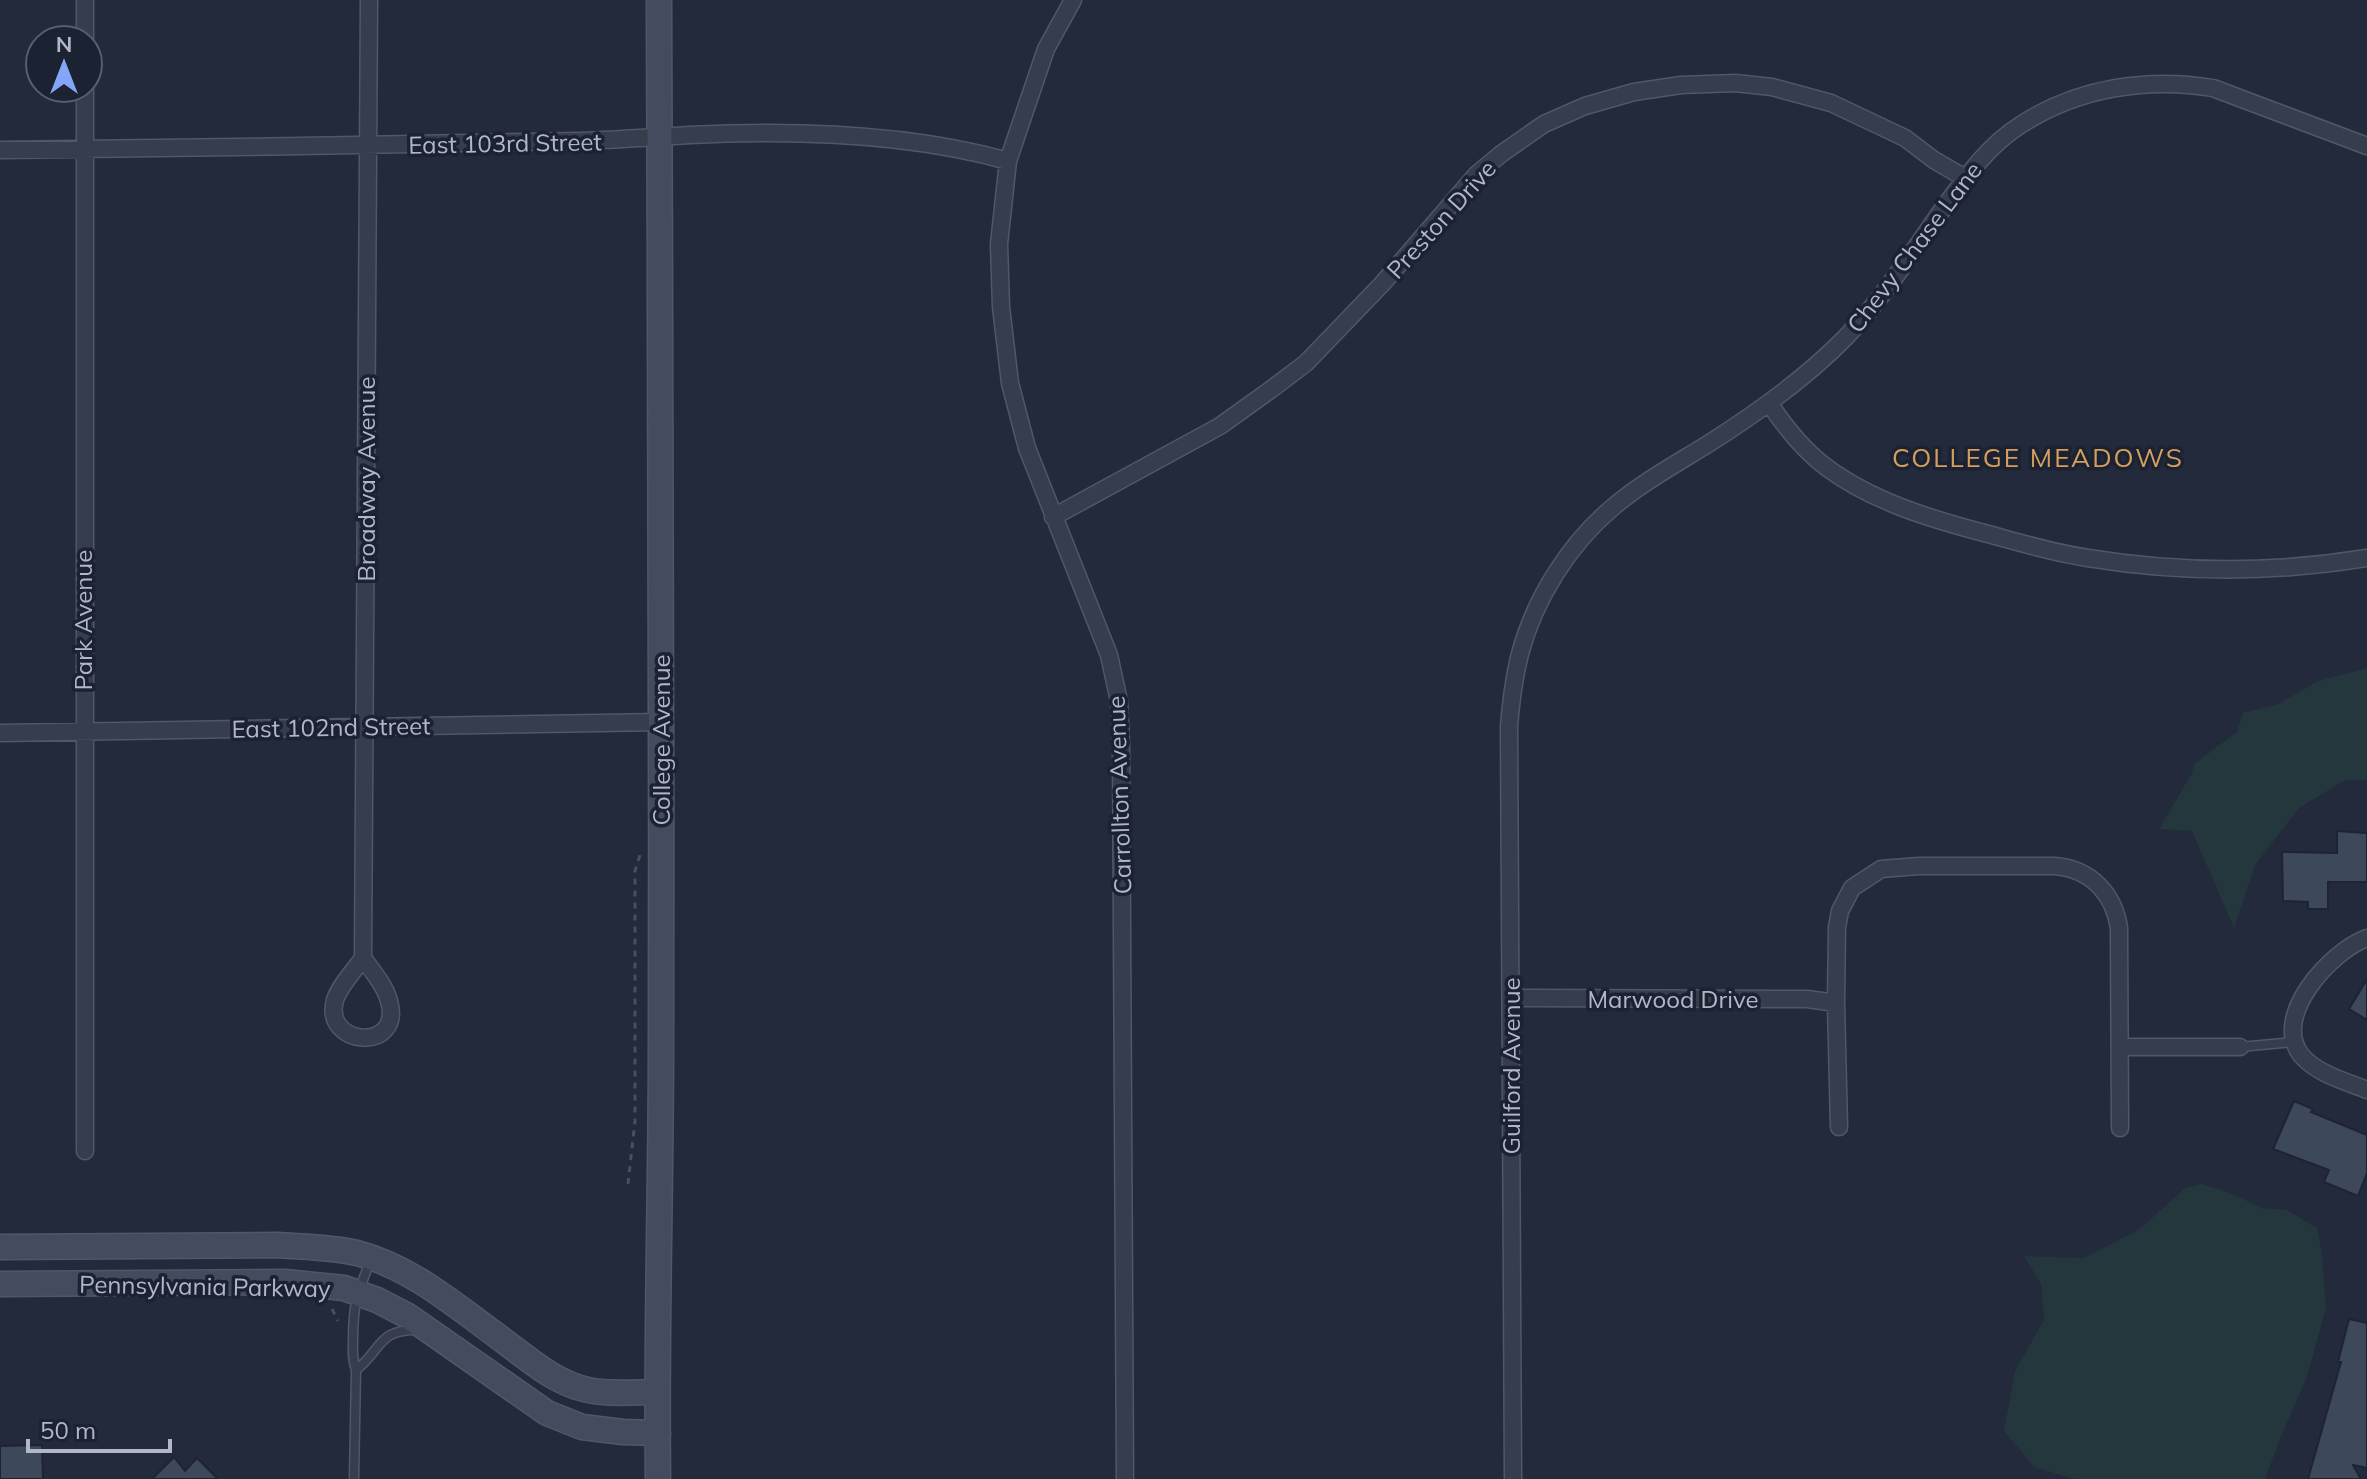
<svg xmlns="http://www.w3.org/2000/svg" width="2367" height="1479" font-family="Mulish,sans-serif">
<style>
.green{fill:#24373d}
.building{fill:#3e485b;stroke:#1d2433;stroke-width:2}
.lines{fill:none;stroke-linecap:round;stroke-linejoin:round}
.lane-casing{stroke:#515767;stroke-width:11}
.street-casing{stroke:#515767;stroke-width:19}
.secondary-casing{stroke:#515767;stroke-width:27}
.path{stroke:#42545a;stroke-width:3;stroke-dasharray:6 6;stroke-linecap:butt}
.lane{stroke:#363d4c;stroke-width:8}
.street{stroke:#363d4c;stroke-width:16}
.secondary{stroke:#444b5f;stroke-width:24}
.labels{text-anchor:middle;dominant-baseline:central;stroke-width:7;stroke-linejoin:round;paint-order:stroke}
.street-label{font-size:24px;fill:#b1b7c7;stroke:#1b2231}
.neighbourhood-label{font-size:26px;letter-spacing:2px;fill:#d69e5e;stroke:#1b2231}
</style>
<rect width="100%" height="100%" fill="#222a3c"/>
<path class="green" d="M2367,668V780H2345L2299,808L2255,865L2234,928L2192,831L2159,829L2192,773L2194,764L2237,732L2243,713L2278,704L2318,681Z
M2201,1184L2228,1192L2262,1208L2287,1210L2317,1228L2322,1253L2326,1308L2307,1377L2282,1434L2265,1479H2073L2034,1467L2004,1431L2015,1371L2044,1320L2041,1284L2024,1256L2084,1258L2140,1229L2185,1188Z"/>
<path class="building" d="M2337,831L2367,833V882H2328V909H2308V902L2283,901L2282,852L2337,853Z
M2367,979V1020L2349,1009Z
M2294,1101L2313,1109L2311,1112L2367,1135V1173L2358,1196L2324,1182L2329,1170L2273,1149Z
M2349,1319L2367,1323V1468L2353,1465L2361,1479H2308L2341,1362H2338Z
M42,1445L43,1479H0V1446Z
M174,1457L185,1471L197,1458L218,1479H152Z"/>
<g class="lines">
<g class="lane-casing">
<path id="lane" d="M2240,1047L2293,1042
M356,1370C382,1350 377,1329 418,1330
M354,1479L356,1370C352,1359 353,1351 353,1339C353,1303 358,1292 371,1259"/>
</g>
<g class="street-casing">
<path id="street" d="M1073,0L1046,49L1008,161L999,244L1001,307L1010,383L1027,448L1109,655L1119,701L1121,745L1125,1479
M85,40V0
M0,150C194,148 387,145 581,141C617,140 653,137 690,135C793,130 908,133 1008,161
M1769,403C1785,427 1803,450 1826,467C1873,502 1931,519 1988,534C2021,543 2054,553 2088,558C2180,573 2275,573 2367,558
M1053,517L1220,426L1273,388L1306,363L1382,284L1477,174L1501,154L1544,124L1585,106L1634,92L1681,85L1735,83L1772,87L1831,103L1905,138L1934,160L1965,178
M0,733L661,722
M2367,938C2331,951 2271,1016 2301,1055C2317,1074 2345,1081 2367,1090
M363,958L369,0
M363,958C372,971 385,985 389,1001C404,1053 322,1047 335,1000C340,985 354,971 363,958Z
M1511,998L1807,999L1836,1003
M2121,1047H2240
M1839,1127L1836,1003L1837,927L1840,911L1852,888L1881,869L1919,866H2055C2091,869 2114,894 2119,928L2120,1128
M85,1151V88
M1513,1479L1509,726C1511,702 1514,677 1520,654C1534,600 1569,544 1612,508C1641,483 1676,464 1708,444C1757,413 1805,379 1846,337C1880,301 1909,258 1937,217C1962,183 1985,147 2022,124C2078,88 2147,77 2213,88L2367,146"/>
</g>
<g class="secondary-casing">
<path id="secondary" d="M0,1247L277,1245C304,1247 331,1247 357,1253C411,1267 456,1306 500,1338C526,1357 552,1381 584,1389C607,1395 633,1392 657,1392
M0,1284L285,1282L344,1288L377,1300L408,1316L547,1413L582,1427L623,1432L658,1433
M658,1479C656,1333 661,1187 661,1041C662,694 660,347 659,0"/>
</g>
<path class="path" d="M628,1184L635,1121V871L640,855
M332,1309L338,1321"/>
<use href="#lane" class="lane"/>
<use href="#street" class="street"/>
<use href="#secondary" class="secondary"/>
</g>
<g class="labels">
<g class="street-label">
<text transform="translate(505 143) rotate(-1)">East 103rd Street</text>
<text transform="translate(1441 219) rotate(-48)">Preston Drive</text>
<text transform="translate(1914 247) rotate(-53)">Chevy Chase Lane</text>
<text transform="translate(366 479) rotate(-90)">Broadway Avenue</text>
<text transform="translate(83 620) rotate(-90)">Park Avenue</text>
<text transform="translate(331 727) rotate(-1)">East 102nd Street</text>
<text transform="translate(661 740) rotate(-90)">College Avenue</text>
<text transform="translate(1119 795) rotate(-92)">Carrollton Avenue</text>
<text x="1673" y="999">Marwood Drive</text>
<text transform="translate(1511 1066) rotate(-90)">Guilford Avenue</text>
<text transform="translate(205 1286) rotate(1)">Pennsylvania Parkway</text>
</g>
<g class="neighbourhood-label">
<text x="2038" y="457">COLLEGE MEADOWS</text>
</g>
</g>
<g transform="translate(64 64)"><circle r="38" fill="#1b2231" stroke="#575e6d" stroke-width="2"/>
<path d="M0-6L14 30L0 20L-14 30Z" fill="#84a6f9"/>
<text y="-12" font-size="22" font-weight="bold" text-anchor="middle" fill="#b1b7c7">N</text>
</g>
<path d="M28 1439v12h142v-12" fill="none" stroke="#b1b7c7" stroke-width="4"/>
<text x="40" y="1439" font-size="24" fill="#b1b7c7" stroke="#1b2231" stroke-width="6" paint-order="stroke">50 m</text>
</svg>
